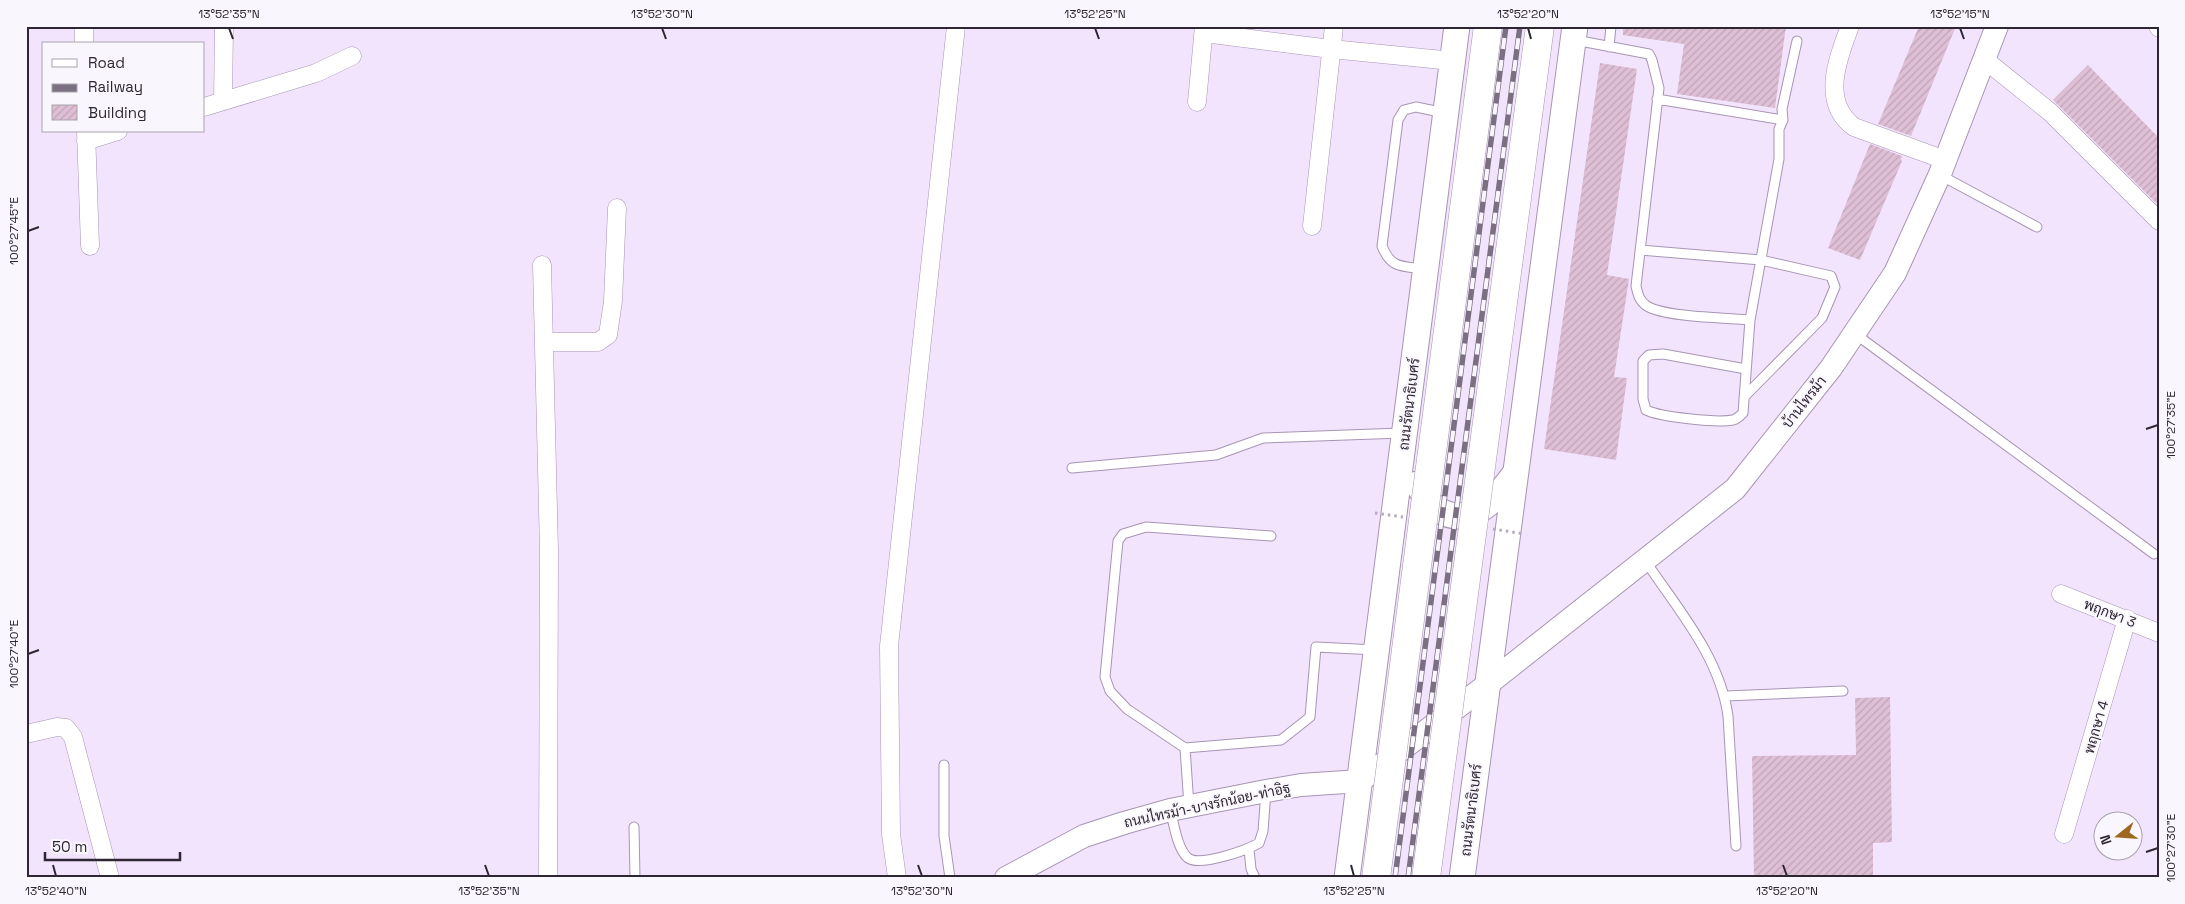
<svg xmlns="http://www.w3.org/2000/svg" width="2185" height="904" font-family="'Space Grotesk',Sarabun,sans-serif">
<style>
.building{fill:url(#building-hatch)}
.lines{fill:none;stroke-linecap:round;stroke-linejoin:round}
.service-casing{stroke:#a795b3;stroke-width:11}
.minor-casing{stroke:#a795b3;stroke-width:19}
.tertiary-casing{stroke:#a795b3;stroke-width:24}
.secondary-casing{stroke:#a795b3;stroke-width:27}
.service{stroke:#fff;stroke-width:9}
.minor{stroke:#fff;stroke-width:18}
.tertiary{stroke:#fff;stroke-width:22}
.secondary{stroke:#fff;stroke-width:25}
.rail-casing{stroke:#7b7082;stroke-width:5.5}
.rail{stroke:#faf6fd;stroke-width:4;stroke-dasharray:11;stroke-linecap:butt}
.primary-bridge-casing{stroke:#a795b3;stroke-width:29;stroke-linecap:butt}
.path-bridge{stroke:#b5a9bf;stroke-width:3;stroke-dasharray:2.5 4;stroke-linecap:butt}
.primary-bridge{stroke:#fff;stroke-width:28}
.ticks{fill:none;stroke:#2e2733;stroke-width:2}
.labels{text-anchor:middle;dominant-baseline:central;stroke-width:4;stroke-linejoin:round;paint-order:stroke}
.street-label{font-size:14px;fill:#2e2733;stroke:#faf6fd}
.neatline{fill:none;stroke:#2e2733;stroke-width:2}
.ticks-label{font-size:12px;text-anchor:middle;fill:#2e2733}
</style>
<defs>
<pattern id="building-hatch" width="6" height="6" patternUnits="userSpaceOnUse" patternTransform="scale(1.25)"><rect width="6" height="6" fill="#debfd6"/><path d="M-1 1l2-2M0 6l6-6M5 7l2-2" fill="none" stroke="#bfa4b8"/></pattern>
</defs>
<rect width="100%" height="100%" fill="#f3e4fe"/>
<path class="building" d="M1623,26H1786L1775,108L1677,94L1684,44L1623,35Z
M1919,26H1956L1911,136L1878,124Z
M1600,63L1637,69L1607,275L1629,279L1614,377L1627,378L1616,460L1544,449Z
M2088,65L2159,138V206L2053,100Z
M1870,144L1902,156L1901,160L1902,161L1860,260L1828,248Z
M1890,697L1892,842L1873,843V877L1754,878L1752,756L1856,755L1855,698Z"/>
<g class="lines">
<g class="service-casing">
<path id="service" d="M1575,40L1649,54L1652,60L1659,88L1636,286C1638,294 1639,301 1647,306C1664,317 1727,318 1750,320
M1609,47L1611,26
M1657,99L1783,120L1779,129V159L1750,320L1743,413C1740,416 1737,419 1733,420C1717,423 1660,417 1646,410L1643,399V361L1649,355L1663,354L1746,369
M1783,120L1782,109L1797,41
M1940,175L2037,227
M1640,250L1761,260L1831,276L1835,287L1822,318L1744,397
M1425,269C1402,266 1391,269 1382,246L1398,120L1404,110L1416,107L1445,113
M1854,333L2154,554
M1072,468L1216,455L1263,438L1402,433
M1271,536L1146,527L1123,534L1118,541L1105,677L1110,691L1127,709L1185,748L1281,740L1310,717L1316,647L1376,650
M1644,559C1677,608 1720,657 1728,716L1736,846
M1726,696L1843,691
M1185,748L1189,806
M944,765V836L950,878
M1170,810C1174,823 1177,849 1188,858C1200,867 1247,850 1259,843L1263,831L1266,791
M634,827L635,878
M1249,849L1251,869L1255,878"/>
</g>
<g class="minor-casing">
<path id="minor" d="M84,26V44
M1850,26C1838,58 1820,102 1854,127L1945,160
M2158,26L2159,28
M1204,33L1331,49L1453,61
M1985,60L2050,112L2159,221
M223,101L224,26
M1197,102L1204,26
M204,107L316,73L352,56
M86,131L90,246
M86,141L118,131
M1312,226L1334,26
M542,265L549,550L548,878
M544,342H598L608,335L613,301L617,208
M2061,594L2159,633
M26,734L57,727L66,728L73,737L110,878
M2064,834L2127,619
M897,878L891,834L889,646L956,26"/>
</g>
<g class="tertiary-casing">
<path id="tertiary" d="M1006,878L1084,836L1124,823L1170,810L1266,791L1301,785L1360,781L1488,684L1735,489L1831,368L1895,273L1940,174L1997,26"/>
</g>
<g class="secondary-casing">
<path id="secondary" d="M1417,484C1423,492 1429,504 1437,509C1471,531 1498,497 1516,472
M1347,878L1457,26
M1462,878L1575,26"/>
</g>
<use href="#service" class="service"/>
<use href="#minor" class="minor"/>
<use href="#tertiary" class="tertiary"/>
<use href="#secondary" class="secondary"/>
<g class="rail-casing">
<path id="rail" d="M1395,878L1506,26
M1408,878L1520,26"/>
</g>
<use href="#rail" class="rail"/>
<g class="primary-bridge-casing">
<path id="primary-bridge" d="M1376,878L1488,26
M1426,878L1540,26"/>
</g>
<path class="path-bridge" d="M1375,513L1403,517
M1493,529L1525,534"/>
<use href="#primary-bridge" class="primary-bridge"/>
</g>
<path class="ticks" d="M229,28L233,39M662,28L666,39M1095,28L1099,39M1528,28L1531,39M1960,28L1964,39M28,231L39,227M2146,429L2158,425M28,654L39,650M2146,852L2158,848M53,865L56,876M485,865L489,876M918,865L922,876M1351,865L1354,876M1783,865L1787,876"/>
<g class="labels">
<g class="street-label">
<text transform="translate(1804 402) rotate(-52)">บ้านไทรม้า</text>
<text transform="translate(1409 404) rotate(-83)">ถนนรัตนาธิเบศร์</text>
<text transform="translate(2110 613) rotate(21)">พฤกษา 3</text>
<text transform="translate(2096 727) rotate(-74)">พฤกษา 4</text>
<text transform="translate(1207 805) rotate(-12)">ถนนไทรม้า-บางรักน้อย-ท่าอิฐ</text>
<text transform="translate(1471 810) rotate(-83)">ถนนรัตนาธิเบศร์</text>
</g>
</g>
<rect width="2185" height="904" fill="none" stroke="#faf6fd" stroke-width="55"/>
<rect x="42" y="42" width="162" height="90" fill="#faf6fd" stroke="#a8a3ac"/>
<rect x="52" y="59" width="25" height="8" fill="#ffffff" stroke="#a8a3ac"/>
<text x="88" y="68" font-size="15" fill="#2e2733">Road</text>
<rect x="52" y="84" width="25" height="8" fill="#7b7082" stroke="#a8a3ac"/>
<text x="88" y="92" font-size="15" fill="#2e2733">Railway</text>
<rect x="52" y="105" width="25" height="15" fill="url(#building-hatch)" stroke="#a8a3ac"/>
<text x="88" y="118" font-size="15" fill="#2e2733">Building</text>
<g transform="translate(2118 836) rotate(253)"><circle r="24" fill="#faf6fd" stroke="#a8a3ac"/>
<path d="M0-4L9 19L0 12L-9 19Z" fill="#9d6920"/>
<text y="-8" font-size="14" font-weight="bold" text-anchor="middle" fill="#2e2733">N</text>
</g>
<path d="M45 852v8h135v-8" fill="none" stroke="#2e2733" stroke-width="2.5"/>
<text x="52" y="852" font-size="15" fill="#2e2733" stroke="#faf6fd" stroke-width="4" paint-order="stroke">50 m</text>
<rect x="28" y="28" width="2130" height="848" class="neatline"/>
<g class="ticks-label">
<text x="229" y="18">13°52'35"N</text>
<text x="662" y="18">13°52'30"N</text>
<text x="1095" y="18">13°52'25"N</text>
<text x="1528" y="18">13°52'20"N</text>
<text x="1960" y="18">13°52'15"N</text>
<text transform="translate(14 231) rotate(-90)" y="4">100°27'45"E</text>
<text transform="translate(2171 425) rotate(-90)" y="4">100°27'35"E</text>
<text transform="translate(14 654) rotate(-90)" y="4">100°27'40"E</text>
<text transform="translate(2171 848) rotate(-90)" y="4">100°27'30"E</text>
<text x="56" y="895">13°52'40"N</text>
<text x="489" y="895">13°52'35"N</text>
<text x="922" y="895">13°52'30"N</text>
<text x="1354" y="895">13°52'25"N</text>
<text x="1787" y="895">13°52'20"N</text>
</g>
</svg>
